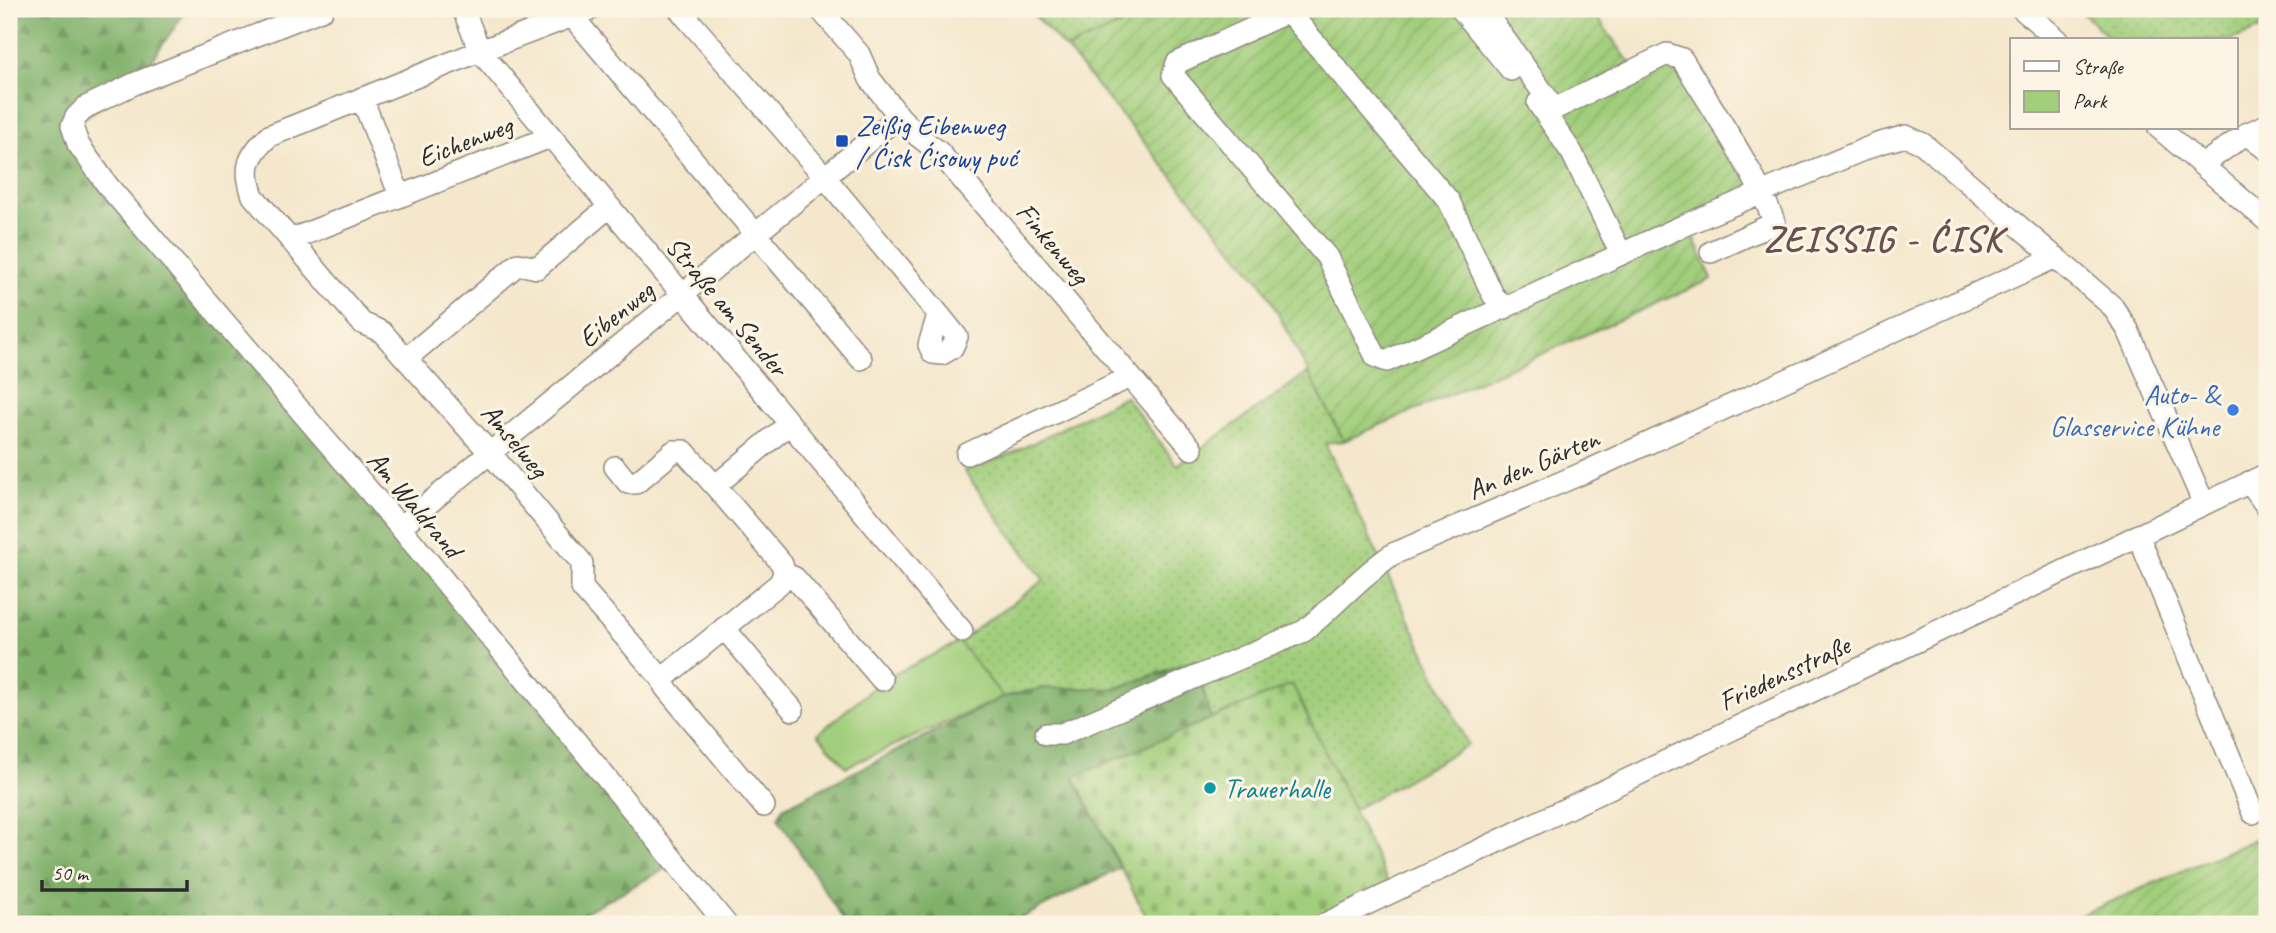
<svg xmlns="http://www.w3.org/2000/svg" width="2276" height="933" font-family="Caveat,sans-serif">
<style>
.grass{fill:url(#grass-dots);stroke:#667c53;stroke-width:2}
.forest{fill:url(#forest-firs);stroke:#566e4b;stroke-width:2}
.cemetery{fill:url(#cemetery-stones);stroke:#667c53;stroke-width:2}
.park{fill:#a1ce7b;stroke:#667c53;stroke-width:2}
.garden{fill:url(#garden-furrows);stroke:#667c53;stroke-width:2}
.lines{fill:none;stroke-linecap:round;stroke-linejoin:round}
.minor-casing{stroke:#90897c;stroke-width:24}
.minor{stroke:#fff;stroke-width:21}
.transit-dot{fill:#1a4fb4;stroke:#fcf5e5;stroke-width:2.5}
.shop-dot{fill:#3f7fe0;stroke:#fcf5e5;stroke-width:2.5}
.culture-dot{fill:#0f9aa8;stroke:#fcf5e5;stroke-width:2.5}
.labels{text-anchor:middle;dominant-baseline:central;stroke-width:6;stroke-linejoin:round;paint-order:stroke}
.transit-label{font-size:28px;fill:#164399;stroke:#fcf5e5;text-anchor:start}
.street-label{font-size:28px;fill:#2b2b2b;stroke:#fcf5e5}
.shop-label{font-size:28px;fill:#366cbe;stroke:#fcf5e5;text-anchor:end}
.culture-label{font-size:28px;fill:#0d838f;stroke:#fcf5e5;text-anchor:start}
.district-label{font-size:35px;font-weight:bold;letter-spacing:2px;fill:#6b5050;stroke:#fcf5e5}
</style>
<defs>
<pattern id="grass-dots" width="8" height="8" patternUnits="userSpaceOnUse" patternTransform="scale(1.75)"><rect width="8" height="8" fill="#a1ce7b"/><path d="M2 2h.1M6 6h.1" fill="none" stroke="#8bb16a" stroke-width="1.8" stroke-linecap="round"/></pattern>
<pattern id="forest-firs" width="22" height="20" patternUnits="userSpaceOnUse" patternTransform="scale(1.75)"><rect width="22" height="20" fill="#80b16b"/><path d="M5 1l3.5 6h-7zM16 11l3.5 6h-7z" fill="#699058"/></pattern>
<pattern id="cemetery-stones" width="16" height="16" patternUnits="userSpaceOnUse" patternTransform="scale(1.75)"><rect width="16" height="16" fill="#a1ce7b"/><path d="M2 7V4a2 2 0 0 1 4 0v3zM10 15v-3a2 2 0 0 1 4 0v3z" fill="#8bb16a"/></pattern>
<pattern id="garden-furrows" width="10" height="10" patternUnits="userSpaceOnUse" patternTransform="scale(1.75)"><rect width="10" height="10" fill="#a1ce7b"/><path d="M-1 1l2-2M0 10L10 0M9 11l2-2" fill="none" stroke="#8bb16a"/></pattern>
</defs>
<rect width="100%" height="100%" fill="#fcf5e5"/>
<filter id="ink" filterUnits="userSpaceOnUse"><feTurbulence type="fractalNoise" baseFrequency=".0143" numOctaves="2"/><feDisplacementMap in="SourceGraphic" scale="14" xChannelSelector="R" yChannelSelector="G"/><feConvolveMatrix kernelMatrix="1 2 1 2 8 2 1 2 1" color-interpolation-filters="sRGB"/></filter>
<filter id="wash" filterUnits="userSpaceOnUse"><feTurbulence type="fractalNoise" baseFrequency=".00686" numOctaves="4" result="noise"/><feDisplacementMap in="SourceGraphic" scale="28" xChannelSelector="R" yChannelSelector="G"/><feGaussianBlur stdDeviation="1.57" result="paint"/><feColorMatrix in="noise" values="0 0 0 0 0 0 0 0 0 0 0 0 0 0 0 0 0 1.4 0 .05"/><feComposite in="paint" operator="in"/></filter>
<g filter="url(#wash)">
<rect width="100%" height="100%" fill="#f4e7cc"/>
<path class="grass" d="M1028,9H1156L1066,49Z
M2078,9H2267V26L2231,40H2112Z
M1309,372L1344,441L1325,443L1468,745L1353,810L1292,685L1211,719L1195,660L1115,689L1043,688L1003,697L959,642L1044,580L964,471L1015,452L1125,396L1177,465Z"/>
<path class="forest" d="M9,9H187L136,83L72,126L667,868L563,924H9Z
M1195,660L1211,719L1074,778L1120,868L1009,924H846L778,818L783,808L1003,697L1043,688L1115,689Z"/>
<path class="cemetery" d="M1292,684L1389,884L1307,924H1150L1074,777Z"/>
<path class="park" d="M959,642L1003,697L846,767L818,734L882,680Z"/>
<path class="garden" d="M1156,9H1591L1635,70L1667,54L1762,192L1688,224L1712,279L1344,441L1263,285L1066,49Z
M2267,833V924H2060L2258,838Z"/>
</g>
<g filter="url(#ink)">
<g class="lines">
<g class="minor-casing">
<path id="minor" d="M323,9L136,83L86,107L76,117L72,126L78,144L108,186L400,527L726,924
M463,9L480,51L962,631
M591,9L480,51L269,136C248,156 243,168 253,196L362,323L382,332L490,453L582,563V588L662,679L780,583L784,573L782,564L715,486L789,424
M679,9L824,176L945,322L957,337L952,348L942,354L933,353L929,345L938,315
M820,9L859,54L870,79L899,116L918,136L939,152L1192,449
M1294,9L1177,63L1173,75L1327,257L1376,357L1387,361L1687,224L1877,144L1906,136L1923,144L2112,306L2128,330L2204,504
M1461,9L1511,70
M1483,9L1547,98L1546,113L1667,54L1682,59C1715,113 1751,165 1775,223L1711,252
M2022,9L2058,40
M1288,11L1449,201L1493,295L1505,308
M572,16L861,359
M362,98L400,196
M1538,103L1572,153L1621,254
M2159,128L2267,221
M2246,134L2267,150
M2202,165L2246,134L2267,125
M290,240L550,137
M407,358L518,264L537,268L609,207
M967,454L1130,377
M615,467L628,483H636L674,451H684L715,486
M2249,482L2267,507
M400,527L899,116
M2138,535L2253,813
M784,573L795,578L882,680
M724,628L793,710
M662,679L665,687L764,806
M1046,734H1062L1304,631C1335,606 1360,576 1393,554L1583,473L2056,257
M1325,924L2267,474"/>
</g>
<use href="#minor" class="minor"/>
</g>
</g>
<rect class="transit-dot" x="835" y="134" width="14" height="14" rx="3.5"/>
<circle class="shop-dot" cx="2233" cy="410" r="7"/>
<circle class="culture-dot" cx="1210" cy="788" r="7"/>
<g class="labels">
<g class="transit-label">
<text x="856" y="125">Zeißig Eibenweg<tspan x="856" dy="32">/ Ćisk Ćisowy puć</tspan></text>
</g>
<g class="street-label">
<text transform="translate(465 141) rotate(-21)">Eichenweg</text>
<text transform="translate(1053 243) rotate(50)">Finkenweg</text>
<text transform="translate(727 306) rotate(50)">Straße am Sender</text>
<text transform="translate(616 314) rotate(-39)">Eibenweg</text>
<text transform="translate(515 440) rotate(50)">Amselweg</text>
<text transform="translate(1533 464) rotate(-23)">An den Gärten</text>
<text transform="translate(415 504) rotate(50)">Am Waldrand</text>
<text transform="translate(1784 673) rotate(-25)">Friedensstraße</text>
</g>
<g class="shop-label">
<text x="2219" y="394">Auto- &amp;<tspan x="2219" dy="32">Glasservice Kühne</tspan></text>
</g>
<g class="culture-label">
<text x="1224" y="788">Trauerhalle</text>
</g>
<g class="district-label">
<text x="1884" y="239">ZEISSIG - ĆISK</text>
</g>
</g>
<rect width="2276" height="933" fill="none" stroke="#fcf5e5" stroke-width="35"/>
<rect x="2010" y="38" width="228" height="91" fill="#fcf5e5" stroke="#a8a49b" stroke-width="2"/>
<rect x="2024" y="61" width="35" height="10" fill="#ffffff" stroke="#a8a49b" stroke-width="2"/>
<text x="2073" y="74" font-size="21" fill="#2b2b2b">Straße</text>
<rect x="2024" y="91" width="35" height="21" fill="#a1ce7b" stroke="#a8a49b" stroke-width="2"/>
<text x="2073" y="108" font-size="21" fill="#2b2b2b">Park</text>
<path d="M42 880v10h145v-10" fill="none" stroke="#2b2b2b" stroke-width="3.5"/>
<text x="52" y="880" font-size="21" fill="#2b2b2b" stroke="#fcf5e5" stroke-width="5" paint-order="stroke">50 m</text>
</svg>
